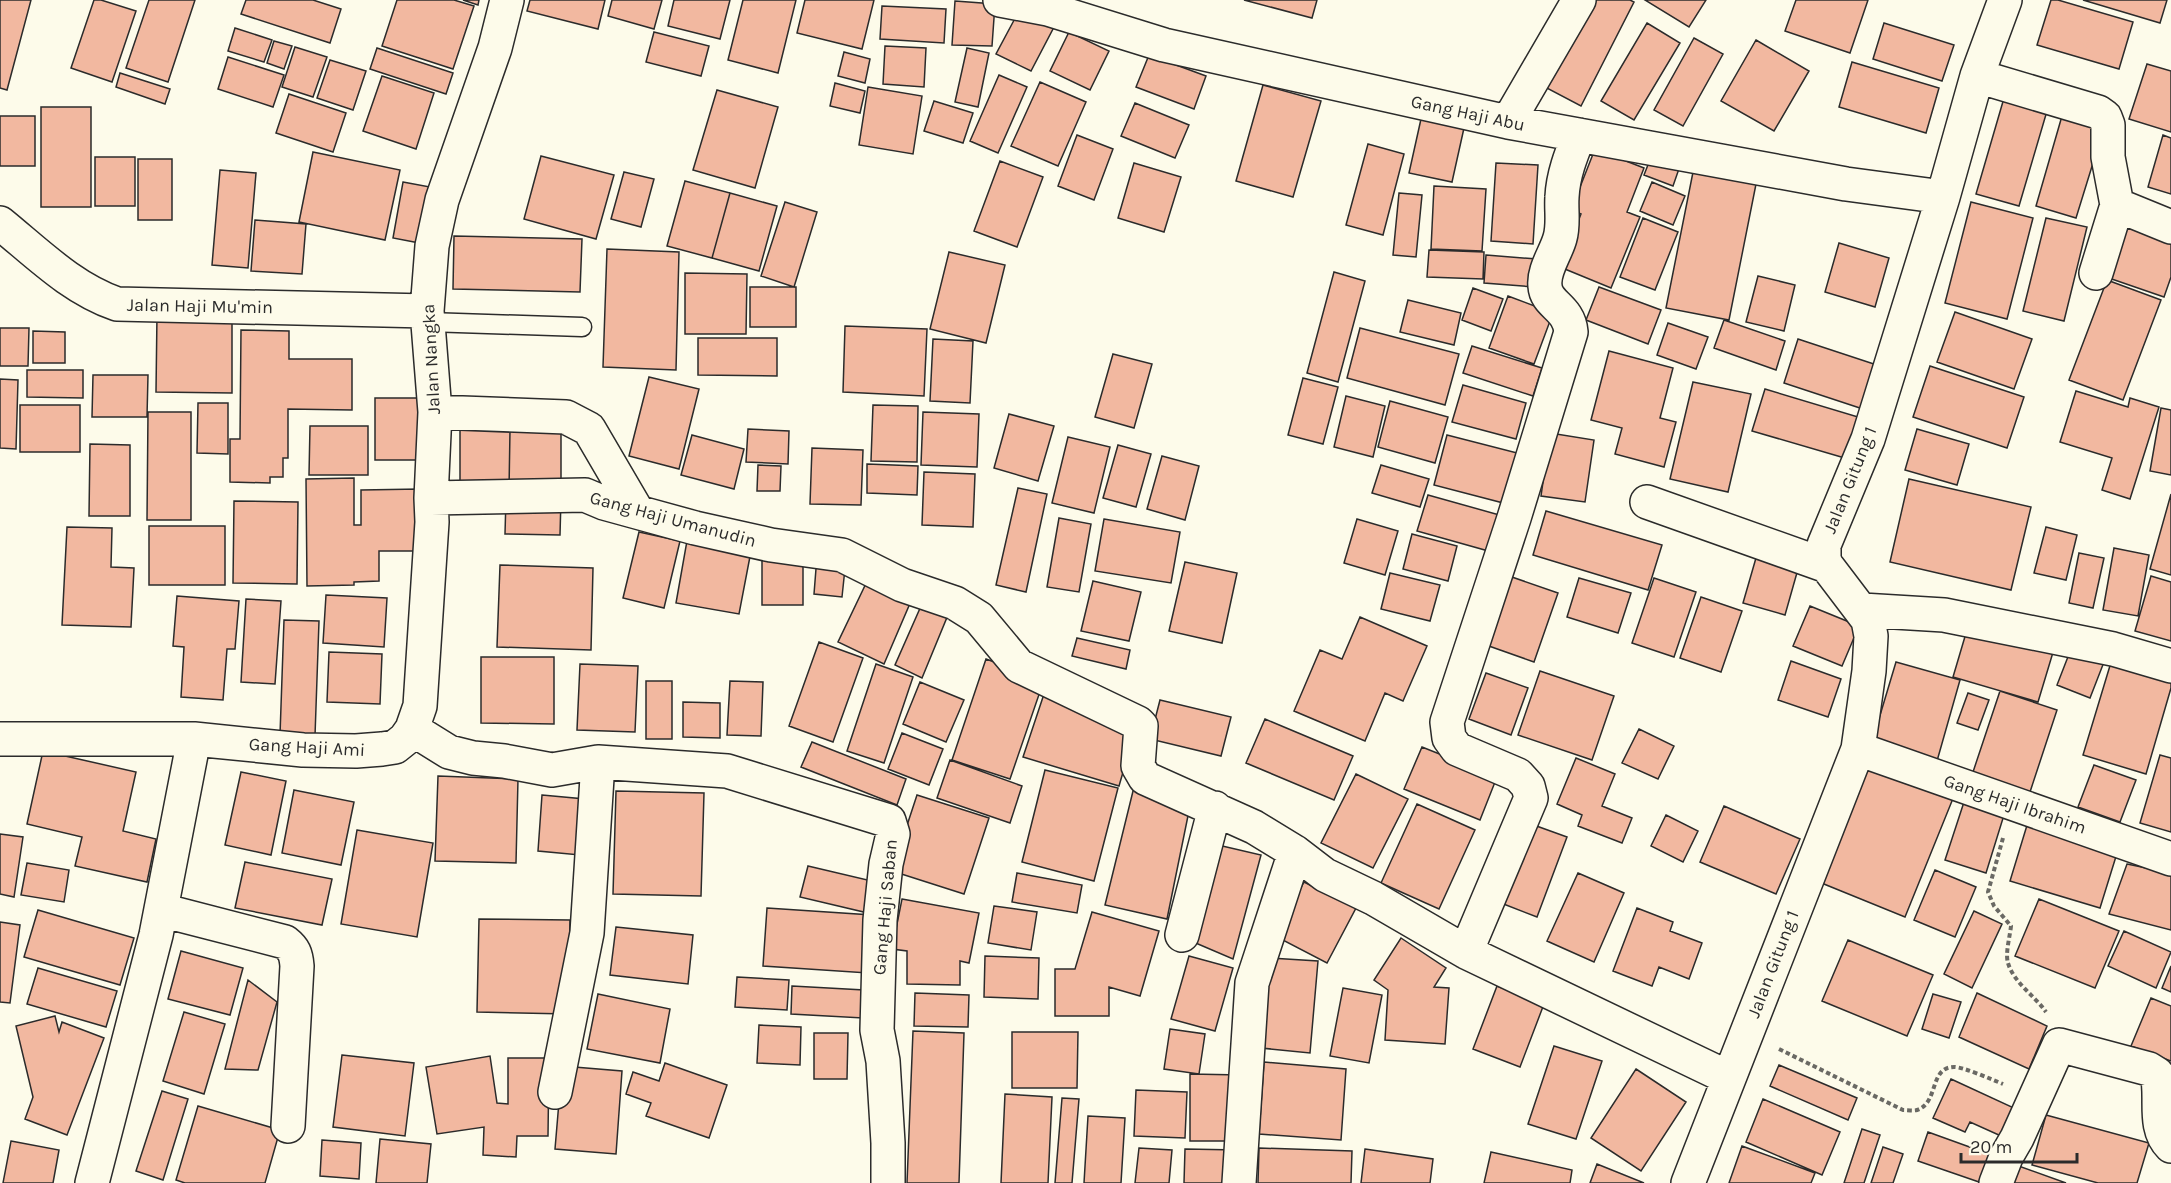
<svg xmlns="http://www.w3.org/2000/svg" width="2171" height="1183" font-family="Karla,sans-serif">
<style>
.building{fill:#f2b8a0;stroke:#2b2b2b;stroke-width:1.5}
.lines{fill:none;stroke-linecap:round;stroke-linejoin:round}
.service-casing{stroke:#2b2b2b;stroke-width:21}
.minor-casing{stroke:#2b2b2b;stroke-width:36}
.path{stroke:#6a6964;stroke-width:4;stroke-dasharray:4.5 3;stroke-linecap:butt}
.service{stroke:#fdfbea;stroke-width:18}
.minor{stroke:#fdfbea;stroke-width:33}
.labels{text-anchor:middle;dominant-baseline:central;stroke-width:4.5;stroke-linejoin:round;paint-order:stroke}
.street-label{font-size:18px;fill:#2b2b2b;stroke:#fdfbea}
</style>
<rect width="100%" height="100%" fill="#fdfbea"/>
<path class="building" d="M0,0H31L7,90L0,88Z
M94,0H101L136,11L112,82L71,68Z
M149,0H195L168,82L126,68Z
M246,0H313L341,9L330,43L241,14Z
M397,0H454L474,6L453,69L382,46Z
M463,0H479L478,5Z
M530,0H605L598,29L527,11Z
M612,0H662L654,29L608,16Z
M674,0H730L720,39L668,26Z
M743,0H796L778,73L728,60Z
M805,0H874L862,49L797,33Z
M1244,0H1317L1312,18Z
M1584,0H1630L1634,2L1581,106L1541,85Z
M1645,0H1706L1689,27Z
M1796,0H1868L1850,53L1785,31Z
M2051,0H2058L2133,22L2119,69L2037,45Z
M2083,0H2167L2160,23Z
M955,1L995,4L992,46L952,45Z
M882,6L946,9L944,43L880,39Z
M1020,9L1054,27L1031,71L996,54Z
M1647,23L1680,43L1634,120L1601,101Z
M1884,23L1954,45L1942,81L1873,59Z
M235,28L272,40L264,62L228,51Z
M654,32L709,46L701,76L646,62Z
M1069,32L1109,51L1090,90L1050,71Z
M1694,38L1723,54L1683,126L1654,110Z
M1756,40L1809,71L1774,131L1721,101Z
M274,41L292,46L284,69L267,63Z
M885,46L926,48L924,87L883,84Z
M295,47L327,57L313,97L282,87Z
M377,48L453,73L446,94L370,69Z
M967,48L989,53L978,107L955,102Z
M844,52L870,59L865,83L838,76Z
M1149,55L1206,76L1194,109L1136,87Z
M228,57L284,75L273,107L218,89Z
M330,60L366,71L353,110L317,98Z
M1852,62L1939,88L1926,133L1839,107Z
M2147,64L2171,71V132L2129,119Z
M120,73L170,89L165,104L116,87Z
M999,75L1027,87L998,153L970,141Z
M382,76L434,93L416,149L363,131Z
M1040,82L1086,102L1058,166L1011,146Z
M835,83L865,91L860,113L830,106Z
M1263,85L1321,101L1293,197L1236,181Z
M868,87L922,96L913,154L859,145Z
M717,90L778,107L755,188L693,170Z
M289,94L346,113L333,152L276,133Z
M2004,98L2047,111L2019,206L1976,194Z
M934,101L973,113L963,143L924,131Z
M1135,103L1189,125L1175,158L1121,136Z
M41,107H91V207H41Z
M2064,109L2106,121L2076,218L2036,206Z
M0,116H35V166H0Z
M1421,119L1464,128L1452,182L1409,173Z
M1077,135L1113,149L1094,200L1058,186Z
M2163,135L2171,138V194L2148,187Z
M1368,144L1404,154L1383,235L1346,225Z
M1595,149L1644,168L1627,212L1640,217L1611,288L1560,267L1581,214L1571,210Z
M313,152L400,170L385,240L299,222Z
M1653,152L1681,163L1673,186L1644,175Z
M541,156L614,175L596,239L524,219Z
M95,157H135V206H95Z
M1696,157L1759,169L1729,320L1666,308Z
M138,159H172V220H138Z
M1000,161L1043,177L1017,247L974,231Z
M1134,163L1181,177L1164,232L1118,218Z
M1496,163L1538,165L1533,244L1491,241Z
M220,170L256,173L248,268L212,265Z
M624,172L654,179L641,227L611,219Z
M685,181L730,193L712,258L667,246Z
M403,182L441,189L430,245L393,238Z
M1652,182L1685,196L1673,225L1640,211Z
M1434,186L1486,189L1482,251L1431,249Z
M730,193L777,206L759,271L712,258Z
M1399,193L1422,195L1416,257L1393,255Z
M785,202L817,212L794,287L761,276Z
M1971,202L2033,218L2007,319L1945,303Z
M2124,216L2171,233V277L2164,297L2103,276Z
M1643,218L1678,232L1655,290L1620,277Z
M2046,218L2087,227L2064,321L2023,311Z
M255,220L306,224L302,274L251,271Z
M454,236L582,239L580,292L453,289Z
M1839,243L1889,258L1875,307L1825,292Z
M607,249L679,252L676,370L603,367Z
M1429,250L1484,252L1483,279L1427,277Z
M949,252L1005,265L986,343L930,329Z
M1486,255L1537,259L1535,287L1484,283Z
M1334,272L1365,281L1338,382L1307,373Z
M685,273L747,274L746,334H685Z
M1758,276L1795,285L1784,331L1746,322Z
M2107,280L2161,300L2123,400L2069,380Z
M750,287H796V327H750Z
M1599,287L1661,310L1648,344L1586,320Z
M1473,288L1503,299L1491,331L1462,320Z
M1508,296L1553,313L1534,364L1489,348Z
M1408,300L1461,313L1454,345L1400,332Z
M1955,312L2032,339L2014,389L1937,362Z
M157,314L232,315V393L156,392Z
M1724,320L1785,341L1776,370L1714,348Z
M1668,323L1708,337L1696,369L1657,355Z
M845,326L927,329L924,396L843,392Z
M0,328H29L28,366H0Z
M1360,328L1459,354L1445,405L1347,378Z
M241,330L289,331V359H352V410L288,409V458H283V477H270V483L230,482V439H240Z
M33,331L65,332V363H33Z
M698,338H777V376L698,375Z
M933,339L973,341L970,403L930,401Z
M1798,339L1886,368L1872,412L1784,383Z
M1472,346L1542,368L1533,396L1463,373Z
M1609,351L1673,368L1660,418L1676,422L1664,467L1615,454L1622,428L1591,420Z
M1113,354L1152,364L1134,428L1095,417Z
M1930,366L2024,397L2007,448L1913,417Z
M27,370H83V398L27,397Z
M93,375H148L147,417H92Z
M649,377L699,389L679,469L629,456Z
M1303,378L1338,387L1323,444L1288,435Z
M0,379L18,380L16,449L0,448Z
M1693,382L1751,394L1728,492L1670,479Z
M1463,385L1526,403L1516,439L1452,422Z
M1765,389L1868,420L1855,461L1752,431Z
M2076,391L2128,407L2130,398L2159,407L2130,499L2102,490L2112,458L2060,442Z
M1346,396L1385,406L1373,457L1334,447Z
M375,398H431V460H375Z
M1390,401L1448,417L1435,463L1378,447Z
M198,403H228V454L197,453Z
M20,405H80V452H20Z
M873,405L918,406L917,462L871,461Z
M2161,408L2171,410V475L2150,471Z
M148,412H191V520H147Z
M923,412L979,414L977,467L921,465Z
M1009,414L1054,426L1038,481L994,468Z
M310,426H368V475H309Z
M748,429L789,431L788,464L746,462Z
M1917,429L1969,444L1957,485L1905,470Z
M460,430H510L509,490H460Z
M510,430H561V491L509,490Z
M1550,433L1594,440L1585,502L1541,496Z
M692,435L744,449L734,489L681,475Z
M1447,435L1525,455L1511,505L1434,485Z
M1068,437L1110,447L1094,513L1052,503Z
M90,444L130,445V516H89Z
M1118,445L1151,454L1136,507L1103,498Z
M812,448L863,450L861,505L810,504Z
M1162,456L1199,466L1185,520L1147,509Z
M867,464L918,466L917,495L867,493Z
M758,465L781,466L780,491H757Z
M1381,465L1429,479L1420,507L1372,493Z
M924,472L975,474L973,527L922,525Z
M354,478V525H361V490L420,489L421,551H379V581L354,582V585L307,586L306,479Z
M1909,479L2031,507L2011,590L1890,562Z
M1018,488L1047,494L1026,592L996,585Z
M2171,494V575L2150,569Z
M1428,495L1503,516L1492,552L1417,531Z
M506,498H561L560,535L505,534Z
M234,501L298,502L297,584L233,583Z
M1546,511L1662,545L1648,590L1533,555Z
M1059,518L1091,524L1079,592L1047,587Z
M1104,519L1180,532L1171,583L1095,571Z
M1357,519L1398,531L1385,575L1344,563Z
M149,526H225V585H149Z
M67,527L112,528L111,567L134,568L131,627L62,625Z
M2046,527L2077,535L2066,580L2034,573Z
M639,532L680,541L664,608L623,598Z
M1412,534L1457,546L1448,581L1403,569Z
M688,535L752,546L739,614L676,603Z
M2114,548L2149,555L2138,616L2103,610Z
M1758,551L1800,562L1785,615L1743,603Z
M2079,553L2104,558L2093,608L2069,603Z
M817,556L846,559L842,597L814,594Z
M762,559H803V605H762Z
M1185,562L1237,573L1222,643L1169,631Z
M500,565L593,568L591,650L497,647Z
M871,573L914,594L884,664L838,642Z
M1390,573L1440,585L1430,621L1381,609Z
M1509,576L1558,593L1534,662L1486,645Z
M2151,576L2171,582V641L2135,631Z
M1579,578L1631,593L1618,633L1567,617Z
M1654,578L1696,592L1674,657L1632,643Z
M1093,581L1141,592L1129,641L1081,631Z
M326,595L387,598L384,647L323,643Z
M177,596L239,601L235,649H227L223,700L181,697L184,647L173,646Z
M925,597L950,610L922,678L895,665Z
M1701,597L1742,611L1721,672L1680,658Z
M246,599L281,601L275,684L241,682Z
M1810,606L1859,626L1842,666L1793,646Z
M1360,617L1427,646L1403,701L1385,693L1365,741L1294,711L1320,650L1342,659Z
M284,620L319,621L315,736L280,735Z
M1969,623L2054,649L2038,702L1953,677Z
M1077,638L1130,650L1126,669L1072,656Z
M819,642L863,658L833,742L789,726Z
M2071,649L2104,662L2090,698L2057,685Z
M329,652L382,654L380,704L327,702Z
M481,657H554V724L481,723Z
M986,659L1044,680L1010,779L952,760Z
M2112,659L2171,676V688L2146,774L2083,755Z
M1791,661L1841,679L1828,717L1778,700Z
M1896,662L1960,680L1937,761L1872,742Z
M580,664L638,666L635,732L577,730Z
M876,664L913,677L884,763L847,751Z
M1540,671L1614,696L1592,760L1518,735Z
M1486,673L1528,688L1511,735L1469,719Z
M646,681H672V739H646Z
M730,681L763,682L761,736L727,735Z
M920,682L964,700L946,742L903,724Z
M1045,691L1137,724L1119,786L1023,757Z
M2000,691L2057,710L2030,792L1973,772Z
M1968,693L1989,700L1978,730L1957,723Z
M1160,700L1231,717L1221,756L1150,739Z
M683,702L720,703V738L683,737Z
M1265,719L1353,756L1334,800L1246,763Z
M1639,729L1674,746L1658,779L1622,763Z
M902,733L943,749L929,785L888,769Z
M812,742L906,779L897,805L801,767Z
M1422,747L1497,777L1480,820L1404,789Z
M43,751L136,772L123,831L156,839L147,882L75,866L82,837L27,824Z
M2160,755L2171,758V832L2140,823Z
M1576,758L1615,774L1602,806L1632,818L1622,843L1578,826L1582,815L1557,804Z
M950,760L1022,786L1010,823L937,798Z
M1868,762L1954,796L1905,917L1819,882Z
M2094,765L2136,780L2120,822L2078,807Z
M1045,770L1118,788L1094,881L1022,862Z
M241,772L286,781L271,855L225,845Z
M1356,774L1408,799L1373,868L1321,843Z
M438,776L518,779L516,863L435,861Z
M1134,787L1190,806L1167,919L1105,905Z
M294,790L354,802L341,865L282,853Z
M616,791L704,793L701,896L613,894Z
M542,795L585,799L580,855L538,851Z
M917,795L989,818L964,894L892,871Z
M1964,802L2004,815L1986,873L1945,860Z
M1417,804L1475,830L1439,909L1381,883Z
M1724,806L1800,839L1776,894L1700,862Z
M1666,815L1698,831L1683,862L1651,846Z
M2028,822L2118,850L2100,908L2010,881Z
M1531,824L1567,837L1537,917L1501,903Z
M357,830L433,843L417,937L341,924Z
M0,834L23,837L14,897L0,894Z
M1218,845L1261,855L1233,959L1191,941Z
M245,862L332,879L322,925L235,908Z
M27,863L69,870L64,902L21,895Z
M2127,864L2171,873V930L2109,914Z
M808,866L876,882L868,913L800,897Z
M1935,870L1976,887L1955,937L1914,920Z
M1017,873L1082,885L1077,913L1012,902Z
M1578,873L1624,893L1594,962L1547,941Z
M1304,882L1356,908L1327,963L1275,936Z
M902,899L979,913L969,963L960,961V985L907,984V951L892,949Z
M2039,899L2119,931L2095,988L2015,956Z
M994,906L1037,912L1031,950L988,943Z
M767,908L872,915L868,973L763,966Z
M1637,908L1673,922L1670,931L1702,943L1689,979L1659,967L1652,986L1613,971Z
M38,910L134,938L120,985L24,957Z
M1974,911L2002,924L1972,988L1944,974Z
M1092,912L1159,931L1140,996L1109,987V1016H1055V969H1075Z
M479,919L570,920L568,1014L477,1012Z
M0,922L20,925L10,1003L0,1002Z
M616,927L693,935L688,984L610,975Z
M2124,931L2171,952L2156,988L2108,966Z
M1401,938L1446,968L1434,987L1449,988L1445,1044L1385,1040L1388,990L1374,980Z
M1848,940L1933,975L1907,1036L1822,1001Z
M181,951L243,968L230,1015L168,999Z
M985,956L1039,958L1038,999L984,997Z
M1189,956L1233,968L1215,1031L1171,1019Z
M1270,958L1318,961L1310,1053L1261,1048Z
M2171,966V992L2162,988Z
M38,968L117,991L106,1027L27,1004Z
M737,977L789,980L787,1010L735,1007Z
M248,980L277,1002L258,1070L225,1069Z
M792,986L864,990L863,1018L791,1014Z
M1497,986L1544,1004L1520,1067L1473,1049Z
M1343,988L1382,995L1369,1063L1330,1056Z
M915,993L969,995L968,1027L914,1026Z
M1977,993L2047,1026L2029,1069L1959,1037Z
M598,994L670,1009L660,1063L587,1049Z
M1933,994L1961,1002L1949,1038L1922,1029Z
M2151,998L2171,1006V1061L2131,1046Z
M184,1012L225,1024L204,1094L163,1081Z
M55,1016L59,1032L62,1022L104,1038L67,1135L25,1119L33,1097L16,1026Z
M759,1025L801,1027L800,1065L757,1063Z
M1170,1029L1205,1034L1199,1074L1164,1069Z
M913,1031L964,1033L959,1183H907Z
M1012,1032H1078L1077,1088H1012Z
M814,1033H848L847,1079H814Z
M1554,1046L1602,1061L1576,1139L1528,1124Z
M342,1055L414,1063L405,1136L333,1127Z
M490,1056L497,1103L508,1104V1058H549L548,1136H517L516,1157L483,1155L484,1127L437,1134L426,1067Z
M1264,1062L1346,1069L1341,1140L1259,1134Z
M665,1063L727,1085L709,1138L646,1116L651,1103L626,1094L633,1072L659,1081Z
M1779,1065L1857,1098L1848,1120L1770,1086Z
M562,1066L622,1071L616,1154L555,1149Z
M1636,1069L1686,1102L1641,1171L1591,1138Z
M1190,1074L1241,1075L1240,1141H1190Z
M1951,1079L2014,1108L2001,1136L1970,1122L1965,1132L1933,1118Z
M1136,1090L1187,1092L1185,1138L1134,1136Z
M162,1091L188,1099L163,1180L136,1171Z
M1005,1094L1052,1097L1048,1183H1001Z
M1062,1098L1079,1099L1072,1183H1055Z
M1763,1099L1840,1132L1822,1175L1746,1142Z
M198,1106L280,1130L265,1183H185L176,1180Z
M2046,1115L2149,1143L2137,1183H2098L2032,1165Z
M1088,1116L1125,1118L1121,1183H1084Z
M1862,1129L1880,1135L1864,1183H1844Z
M1928,1132L1989,1154L1979,1182L1918,1161Z
M380,1139L431,1144L427,1183H376Z
M322,1140L361,1143L359,1179L320,1176Z
M11,1141L59,1150L53,1183H3Z
M1742,1146L1815,1173L1811,1183H1729Z
M1883,1147L1903,1154L1893,1183H1871Z
M1139,1148L1172,1150L1169,1183H1135Z
M1259,1148L1352,1151L1351,1183H1258Z
M1185,1149L1238,1150L1237,1183H1184Z
M1365,1149L1433,1159L1430,1183H1361Z
M1491,1152L1572,1170L1570,1183H1484Z
M1597,1164L1644,1183H1590Z
M2013,1164L2066,1183H2006Z"/>
<g class="lines">
<g class="service-casing">
<path id="service" d="M428,322L582,327"/>
</g>
<g class="minor-casing">
<path id="minor" d="M1000,0L1048,9L1164,45L1508,122L1846,184L1943,197
M1977,76L2098,112L2105,117L2108,125V157L2117,205L2096,273
M1508,122L1579,0
M2117,205L2171,227
M0,223C37,253 71,288 117,304L427,311
M435,412L566,417L589,429L637,511
M431,498L585,495L604,503L695,528L771,545L842,555L902,585L955,603L979,618L1019,666L1138,723L1141,726L1138,766L1145,778L1254,827L1295,852L1325,875L1373,898L1466,952L1729,1078
M1647,502L1827,566
M1862,610L1944,615L2113,649L2171,666
M412,729L449,752L473,758L504,761L552,770L598,762L727,771L889,821L893,834L886,864L880,920L877,1030L883,1061L888,1143V1183
M0,739H194L303,750L356,751L382,749L395,747L405,739L412,729L420,706L432,522L431,498L435,412L427,311L432,246L442,200L495,48L507,0
M1858,749L2171,859
M161,910L285,942C294,949 296,954 297,966L288,1126
M1182,935L1215,808
M1466,952L1531,798L1528,786L1518,775L1457,749L1449,738L1447,722L1514,518L1571,332C1569,307 1546,305 1545,286C1543,270 1556,253 1560,238C1564,224 1561,211 1562,197C1563,175 1571,155 1579,135
M555,1092L587,933L598,762
M92,1183L156,935L194,739
M1239,1183L1252,983L1295,852
M1688,1183L1858,749L1869,671L1871,636L1868,620L1827,566L1824,560V545L1868,439L1943,197L1977,76L2005,0
M1996,1183L2006,1157L2017,1138L2059,1045L2149,1069L2157,1074C2163,1097 2152,1127 2171,1146"/>
</g>
<path class="path" d="M2003,838L1988,892L1994,906L2011,926C2010,936 2005,954 2008,963C2014,983 2035,996 2046,1012
M1779,1049L1903,1110C1907,1110 1914,1111 1917,1110C1939,1103 1929,1067 1954,1067C1964,1067 1993,1080 2003,1084"/>
<use href="#service" class="service"/>
<use href="#minor" class="minor"/>
</g>
<g class="labels">
<g class="street-label">
<text transform="translate(1468 113) rotate(12)">Gang Haji Abu</text>
<text transform="translate(200 306) rotate(1)">Jalan Haji Mu'min</text>
<text transform="translate(431 359) rotate(-93)">Jalan Nangka</text>
<text transform="translate(1850 480) rotate(-68)">Jalan Gitung 1</text>
<text transform="translate(673 519) rotate(15)">Gang Haji Umanudin</text>
<text transform="translate(307 747) rotate(3)">Gang Haji Ami</text>
<text transform="translate(2015 804) rotate(19)">Gang Haji Ibrahim</text>
<text transform="translate(885 907) rotate(-85)">Gang Haji Saban</text>
<text transform="translate(1773 964) rotate(-69)">Jalan Gitung 1</text>
</g>
</g>
<path d="M1961 1153v9h116v-9" fill="none" stroke="#2b2b2b" stroke-width="3"/>
<text x="1970" y="1153" font-size="18" fill="#2b2b2b" stroke="#fdfbea" stroke-width="4.5" paint-order="stroke">20 m</text>
</svg>
